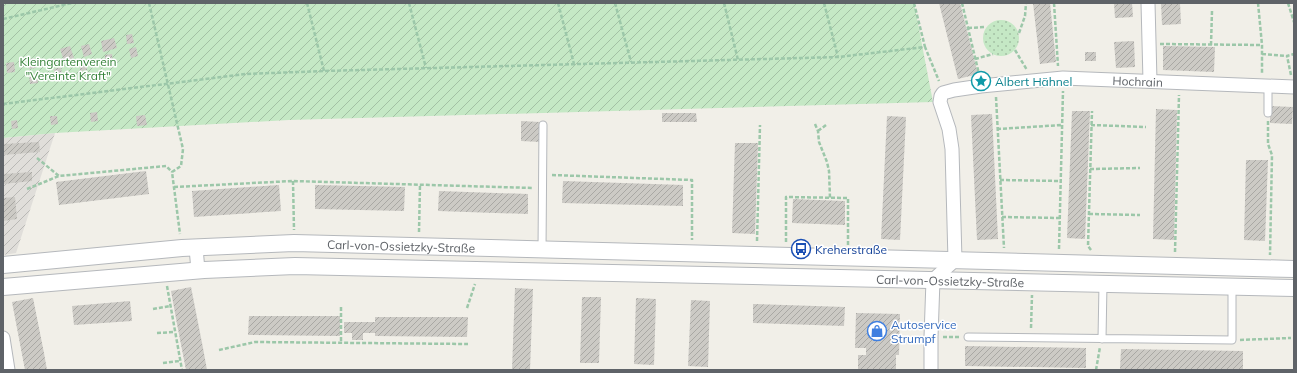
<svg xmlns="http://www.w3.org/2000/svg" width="1297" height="373" font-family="Mulish,sans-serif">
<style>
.industrial{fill:url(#industrial-furrows)}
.grass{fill:url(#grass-dots)}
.garden{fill:url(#garden-furrows)}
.building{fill:url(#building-hatch)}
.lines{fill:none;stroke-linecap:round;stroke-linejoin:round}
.service-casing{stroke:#b5b8bc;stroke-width:9}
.minor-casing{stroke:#b5b8bc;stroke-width:15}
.tertiary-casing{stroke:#b5b8bc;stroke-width:18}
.path{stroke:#9cc7a9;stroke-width:2.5;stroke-dasharray:4 2;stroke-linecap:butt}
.service{stroke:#fff;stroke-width:7}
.minor{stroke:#fff;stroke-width:13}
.tertiary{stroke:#fff;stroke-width:16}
.labels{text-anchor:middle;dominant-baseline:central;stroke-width:3;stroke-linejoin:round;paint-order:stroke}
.park-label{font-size:12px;fill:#348238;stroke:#fff}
.street-label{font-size:12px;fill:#5f6368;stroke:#fff}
.culture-label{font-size:12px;fill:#0d838f;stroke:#fff;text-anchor:start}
.transit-label{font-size:12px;fill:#164399;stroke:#fff;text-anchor:start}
.shop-label{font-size:12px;fill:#366cbe;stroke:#fff;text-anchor:start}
</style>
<defs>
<pattern id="industrial-furrows" width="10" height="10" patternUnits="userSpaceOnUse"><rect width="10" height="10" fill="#e0deda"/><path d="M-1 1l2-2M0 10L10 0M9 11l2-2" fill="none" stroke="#b9b8b5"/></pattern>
<pattern id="grass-dots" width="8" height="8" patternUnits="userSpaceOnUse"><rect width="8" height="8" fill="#c5e8c5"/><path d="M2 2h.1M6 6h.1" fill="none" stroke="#a3c0a4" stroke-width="1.8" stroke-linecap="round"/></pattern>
<pattern id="garden-furrows" width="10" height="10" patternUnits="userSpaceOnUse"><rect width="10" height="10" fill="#c5e8c5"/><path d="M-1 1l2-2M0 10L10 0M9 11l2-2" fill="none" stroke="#a3c0a4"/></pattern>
<pattern id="building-hatch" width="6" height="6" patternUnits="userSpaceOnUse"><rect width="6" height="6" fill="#cccac5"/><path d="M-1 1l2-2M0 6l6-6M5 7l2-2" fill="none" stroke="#a9a8a4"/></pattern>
</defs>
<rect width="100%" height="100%" fill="#f1efe8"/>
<path class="industrial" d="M55,133L16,253L3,255V138Z"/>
<path class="grass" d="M983 38a18 18 0 1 1 36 0a18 18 0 1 1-36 0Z"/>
<path class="garden" d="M3,3H914L933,102L289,120L55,133L3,138Z"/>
<path class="building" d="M939,3H960L978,74L958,79Z
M1033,3H1050L1056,62L1040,64Z
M1114,3H1132L1133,17L1115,18Z
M1161,3H1180L1181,24L1162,25Z
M132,34L134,43L127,44L126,35Z
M114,38L117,48L103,52L101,41Z
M1134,41L1135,67L1116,68L1114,42Z
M89,44L92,54L84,57L81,46Z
M70,46L74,58L64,61L60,49Z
M1163,46L1215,47L1214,72L1163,70Z
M136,47L138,56L131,58L129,49Z
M1085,52H1096V61H1085Z
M112,54L113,63L105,64V55Z
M34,58L36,68L29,69L27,60Z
M87,61V70L80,71V62Z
M14,62L15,72L7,73L6,63Z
M61,67L62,76L55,77L54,69Z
M37,74L38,83L30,84L29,75Z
M1270,106L1293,107L1292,124L1270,123Z
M1156,109L1177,110L1174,240L1153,239Z
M1072,111H1090L1085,239L1067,238Z
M97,112L98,121L91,122L90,113Z
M662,113H696L697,122H662Z
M992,114L998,239L977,240L971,115Z
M145,115L147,125L137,126L136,116Z
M50,116H57L58,124L51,125Z
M887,116L906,117L900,240L881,239Z
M17,120L18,128L12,129L11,121Z
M521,121L540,122V142L521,141Z
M39,142L40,152L3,155V144Z
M735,143H758L755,234L732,233Z
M1246,160H1268L1265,241L1244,240Z
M146,171L149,194L59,205L56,182Z
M32,172V181L3,184V174Z
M563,181L683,185V206L562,203Z
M279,185L281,211L194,217L192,191Z
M315,185L405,187L404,211L315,209Z
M439,191L528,194V214L438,211Z
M15,197L17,219L3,221V198Z
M793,199L845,201V225L792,223Z
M191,287L203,348L207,370H186L177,324L171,291Z
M515,288L533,289L530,370H512Z
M582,297H601L599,363H580Z
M33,298L44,353L47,370H25L12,302Z
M636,298L656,299L654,365L634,364Z
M691,300L710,301L708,367L688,366Z
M130,301L132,321L74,325L72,306Z
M753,304L845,307L844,326L753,323Z
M856,313L900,314L899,355H896V370L858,369V355H866V348H855Z
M249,316H340V336L248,335Z
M375,317H468L467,337L375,336V333H363V340H352V333H344V322H375Z
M965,346L1086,348V368L965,366Z
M1121,349L1243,351V370L1120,369Z"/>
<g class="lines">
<g class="service-casing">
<path id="service" d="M1268,86V113
M542,250L543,125
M968,337L1232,340V287
M1102,339L1103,284"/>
</g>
<g class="minor-casing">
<g id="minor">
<path d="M1148,3L1150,81"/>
<path d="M196,248L198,270"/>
<path d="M3,338L8,370"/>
<path id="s1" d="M931,370V337L933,280L955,260L952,149L949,129L940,102L941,96L943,93L954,90L981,86L1063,78L1294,87"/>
</g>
</g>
<g class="tertiary-casing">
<g id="tertiary">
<path id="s2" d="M3,265L182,248L294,243L1294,269"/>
<path id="s3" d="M3,287L204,270L295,266L1294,288"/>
</g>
</g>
<path class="path" d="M149,3L183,149L181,166L172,172L180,234
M307,3L324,71
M409,3L426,68
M558,3L574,64
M615,3L631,62
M724,3L738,60
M824,3L838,57
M914,3L925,47
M962,3L979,74
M1054,3L1058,66
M1258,3L1262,45V74
M1288,3L1294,22
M3,19L72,3
M968,28L986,27
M1019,33L1025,16L1026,3
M1160,44L1262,45
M1211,45L1212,11
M1015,50L1027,70
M1262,54L1287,56
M975,59L993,54
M1291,75L1287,56L1294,54
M996,97L1004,248
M3,104L246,74L324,71L838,57L925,47L939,81
M1268,121V144L1272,155L1270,255
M815,124L818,131L819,142L827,162L829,171L830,198
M1091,125L1146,127
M997,129L1062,125
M818,131L826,125
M37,158L59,176
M1090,169L1140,168
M552,175L692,180V240
M1000,180L1061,181
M293,181L294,230
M174,187L293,181L533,188
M27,189L59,176L166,166L172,172
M1089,214L1140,215
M1002,217L1060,218
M419,232L420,185
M757,241L760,125
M786,242V197L848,198V245
M1059,249L1063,91
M1091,250L1088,246L1092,111
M1175,252L1179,95
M167,286L182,370
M341,307V343
M467,308L475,284
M153,309L170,306
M1031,328L1032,295
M157,333L175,332
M943,337H960
M1240,340L1291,338
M219,350L255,342L468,344
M163,363L180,361
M1096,370L1100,347"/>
<use href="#service" class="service"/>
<use href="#minor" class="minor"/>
<use href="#tertiary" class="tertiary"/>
</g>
<defs>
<g id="sight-ring" transform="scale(1)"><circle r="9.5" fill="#fff" stroke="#0f9aa8" stroke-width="1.5"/><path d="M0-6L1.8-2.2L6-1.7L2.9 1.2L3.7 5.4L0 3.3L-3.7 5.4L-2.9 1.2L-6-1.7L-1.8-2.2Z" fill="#0f9aa8"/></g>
<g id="bus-ring" transform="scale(1)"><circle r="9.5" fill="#fff" stroke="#1a4fb4" stroke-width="1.5"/><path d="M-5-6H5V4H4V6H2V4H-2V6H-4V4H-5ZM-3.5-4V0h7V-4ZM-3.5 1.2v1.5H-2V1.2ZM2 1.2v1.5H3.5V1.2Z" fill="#1a4fb4"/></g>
<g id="shop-ring" transform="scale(1)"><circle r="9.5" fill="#fff" stroke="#3f7fe0" stroke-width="1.5"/><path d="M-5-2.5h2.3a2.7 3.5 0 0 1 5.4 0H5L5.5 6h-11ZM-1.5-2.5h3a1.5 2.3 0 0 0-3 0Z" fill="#3f7fe0"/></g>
</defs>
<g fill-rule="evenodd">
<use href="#sight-ring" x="981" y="81"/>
<use href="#bus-ring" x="801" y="249"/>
<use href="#shop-ring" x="877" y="331"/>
</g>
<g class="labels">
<g class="park-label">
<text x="68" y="61">Kleingartenverein<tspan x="68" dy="14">"Vereinte Kraft"</tspan></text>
</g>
<g class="street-label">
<text stroke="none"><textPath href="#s1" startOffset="485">Hochrain</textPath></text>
<text stroke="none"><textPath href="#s2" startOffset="399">Carl-von-Ossietzky-Straße</textPath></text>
<text stroke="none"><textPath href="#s3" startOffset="948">Carl-von-Ossietzky-Straße</textPath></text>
</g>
<g class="culture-label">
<text x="995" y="81">Albert Hähnel</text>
</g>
<g class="transit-label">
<text x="815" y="249">Kreherstraße</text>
</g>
<g class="shop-label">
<text x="891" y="324">Autoservice<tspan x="891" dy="14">Strumpf</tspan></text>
</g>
</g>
<rect width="1297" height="373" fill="none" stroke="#5f6368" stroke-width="8"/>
</svg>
